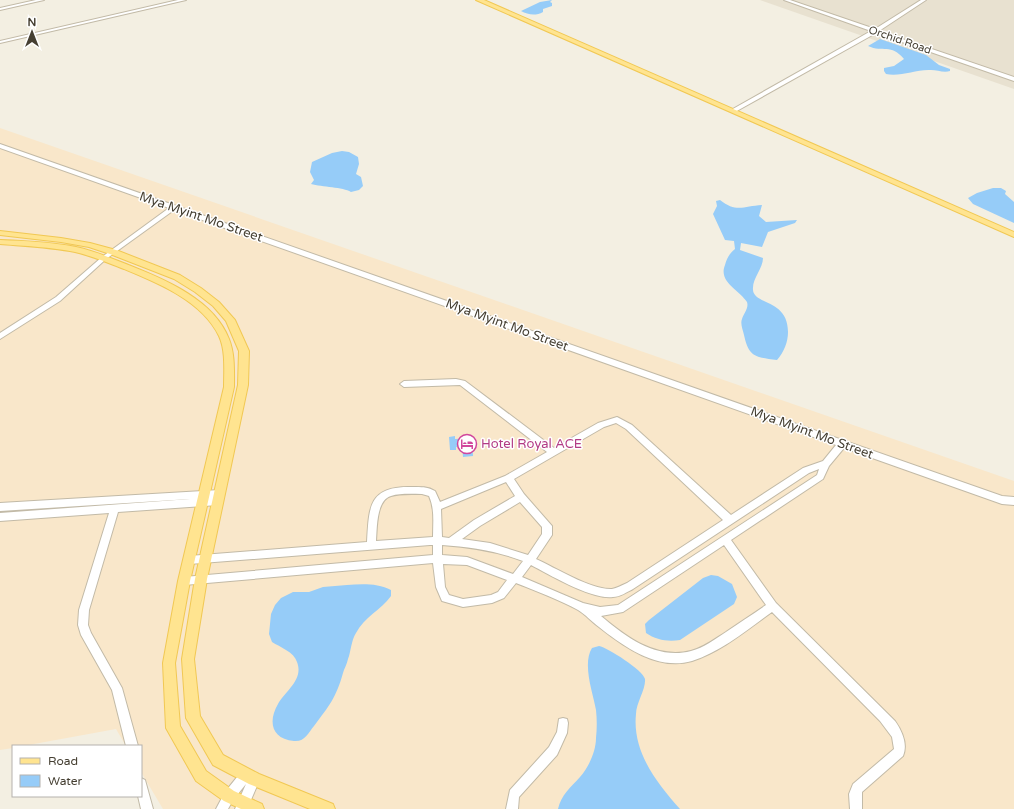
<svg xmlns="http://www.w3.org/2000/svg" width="1014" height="809" font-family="'Varela Round',sans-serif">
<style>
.residential{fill:#e8e1d0}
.commercial{fill:#f9e7ca}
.water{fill:#96ccf8}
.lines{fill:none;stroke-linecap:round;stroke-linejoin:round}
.minor-casing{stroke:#c2baa7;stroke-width:2}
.major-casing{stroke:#f1c853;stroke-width:2}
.minor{fill:#fff;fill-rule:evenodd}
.major{fill:#ffe490;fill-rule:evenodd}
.labels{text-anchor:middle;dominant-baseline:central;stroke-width:3;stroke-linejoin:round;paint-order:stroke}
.far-street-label{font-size:11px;fill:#453f32;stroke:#fff}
.street-label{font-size:13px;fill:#453f32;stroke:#fff}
.hotel-label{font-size:13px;fill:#b23c85;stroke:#fff;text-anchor:start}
</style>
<rect width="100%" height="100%" fill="#f3efe2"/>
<path class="residential" d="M760,0H1014V89Z"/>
<path class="commercial" d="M0,128L1014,481V809H163L141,772V746H126L116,729L23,746H13V748L0,750Z"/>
<path class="water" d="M552,0L550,2L552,3V6L543,9V12C536,16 528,15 521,11L540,2Z
M880,39L926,55L939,65L950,69V71C944,73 937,70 931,70C916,69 901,77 886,74L884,71V68L894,66L904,59C891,43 883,53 868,46Z
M342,151L349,152L358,157L359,164L356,174L361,177L363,186L359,190L351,192C343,187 322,187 311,184L314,180L310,172L312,162L332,153Z
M993,188H1001L1006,191L1005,194L1014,202V223L973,204L968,198L977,193Z
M720,200C736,213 744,206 762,205L759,216L766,222L797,220L795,223L768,232L762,247L741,243L740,250L763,258C763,269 752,278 753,290C754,305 788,299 788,332C788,342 784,352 777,360C756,357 749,358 744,335C743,330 740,324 742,319C744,313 749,308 747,302C739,290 718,282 725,265C727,258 729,254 735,249L734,241L725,240L713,214L717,206L716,201Z
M455,436V439L472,438L473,456L463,457L462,446L456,447V450H450L449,437Z
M711,575L718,576L732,584L737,597L734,604L680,640C668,642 656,640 646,633L645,624L649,620L703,578Z
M347,585C361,584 378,583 391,590V596C381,610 364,617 356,633C351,641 351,651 348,659C347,664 344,669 343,673C336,698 329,706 314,726C308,733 305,742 294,741C271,739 268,721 278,704C285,691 304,680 297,662C294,652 280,647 272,642L269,634L271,614L275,605L281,598L293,592H309L323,587Z
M599,646C608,648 643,670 645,679C646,689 636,703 636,714C632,752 657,783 680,809H558C561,795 571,787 580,777C589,767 596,751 596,738C597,729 597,719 596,710C593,693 582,664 592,648Z"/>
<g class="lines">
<g class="minor-casing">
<path id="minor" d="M36,0H44L0,10V8Z
M178,0H186L0,43V41Z
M784,0H790L875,29L921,0H926L879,31L1014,77V81L876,33L735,112H731V110L871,31Z
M0,144L1002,496L1014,497V505L1002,504L844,448L829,466L823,479L731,540L776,603L895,721C902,731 908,744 903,756L862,792V809H850L849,794L853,784L894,749L892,737L880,721L772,612C748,629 721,652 692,661C658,671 624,647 599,627C592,622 585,614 578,610C560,600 536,591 516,583L504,598L492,603L463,607L442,601L436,587L433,563L184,585L181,584L179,581L181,578L184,577L433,555V545H430L189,564L186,563L184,560L186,557L189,556L367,542C369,509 368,487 408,487C418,487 427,486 435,491L440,502L505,476L547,452L460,385L404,387L400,384L404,381L456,379L465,381L554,448L598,423L617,417L632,425L731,515L803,468L823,461L836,445L174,210L106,259L60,301L0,339V333L56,297L102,257L169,208L0,148ZM616,423L626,429L723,520L627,583C622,585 617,588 612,589C591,590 556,568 536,559L552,535V526L524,494L514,479L604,427ZM819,469L817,475L618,605L600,607L583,603L522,577L531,565C550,575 592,600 613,597C620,597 627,592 633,589L809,473ZM506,482L515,496L474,520L449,538L442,537L441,509ZM422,494L429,496C435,509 433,524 433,537L376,541C377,529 376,500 391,496C400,493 412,494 422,494ZM520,502L542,527V534L528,555L490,543L462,539L480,526ZM442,545C470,547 497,551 523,561L513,574L467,557L442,555ZM724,545L766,605C753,614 739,623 726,632C715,639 704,648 691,651C656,660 626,637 601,616L623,612ZM443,564L467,565L507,580L498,592L491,595L463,599L449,595L445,587Z
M220,490L223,491L224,494L223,497L219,498L222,501L221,504L218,505L118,512L89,610L88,625L91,633L122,688L138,746H126L112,690L81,635L78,625L79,610L109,513L0,521V513L190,499L0,511V503Z
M563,718L567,719L568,723L567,733L557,755L519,797L518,809H506L510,790L549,747L557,732L559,719Z
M246,769L250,771L251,774L254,773L258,775L260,779L247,809H235L246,784L233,800L228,809H216L225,792L242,771Z
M141,778L145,780L153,809H141L138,796H141Z"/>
</g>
<g class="major-casing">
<path id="major" d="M476,0H484L1014,232V237Z
M0,231L61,238L90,243L116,250L180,275L201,288L219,302L235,320L249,351L248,385L207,579L194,659L200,716L223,755L259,774L333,804L335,809H310L249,784L213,765L186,718L182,659L195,579L238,385L239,351L226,321L213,306L195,292L174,279L110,254L89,247L61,242L0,235Z
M0,240C25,241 51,242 76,247C95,251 113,259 131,266C166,280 214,300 229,339C235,354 234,371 234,387L190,581L175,663L180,726L206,771L234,791L262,804L264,809H241L224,801L196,781L166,728L163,663L178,581L224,387C224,371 226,351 219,336C202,301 158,283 124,269C108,263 92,256 75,252C51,247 25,246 0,244Z"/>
</g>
<use href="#minor" class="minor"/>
<use href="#major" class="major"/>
</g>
<defs>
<g id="hotel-ring" transform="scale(1)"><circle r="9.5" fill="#fff" stroke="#d1479c" stroke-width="1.5"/><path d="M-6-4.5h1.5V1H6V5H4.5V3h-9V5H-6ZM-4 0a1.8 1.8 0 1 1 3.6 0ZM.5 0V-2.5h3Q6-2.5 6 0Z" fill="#d1479c"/></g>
</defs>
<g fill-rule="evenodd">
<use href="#hotel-ring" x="467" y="444"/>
</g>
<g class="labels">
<g class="far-street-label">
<text transform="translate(900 40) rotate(19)">Orchid Road</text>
</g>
<g class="street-label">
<text transform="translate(201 217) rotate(19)">Mya Myint Mo Street</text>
<text transform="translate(507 325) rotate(20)">Mya Myint Mo Street</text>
<text transform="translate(812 433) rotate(20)">Mya Myint Mo Street</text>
</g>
<g class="hotel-label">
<text x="481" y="444">Hotel Royal ACE</text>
</g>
</g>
<rect x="12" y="745" width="130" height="52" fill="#ffffff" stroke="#b5b2ad"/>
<rect x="20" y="758" width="20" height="6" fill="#ffe490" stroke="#b5b2ad"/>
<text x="48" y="765" font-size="12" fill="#453f32">Road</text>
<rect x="20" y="775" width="20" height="12" fill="#96ccf8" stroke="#b5b2ad"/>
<text x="48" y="785" font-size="12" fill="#453f32">Water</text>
<g transform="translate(32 32)" stroke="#ffffff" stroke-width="3" paint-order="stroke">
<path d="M0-3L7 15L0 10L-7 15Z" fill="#453f32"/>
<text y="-6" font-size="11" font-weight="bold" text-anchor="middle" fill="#453f32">N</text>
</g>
</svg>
